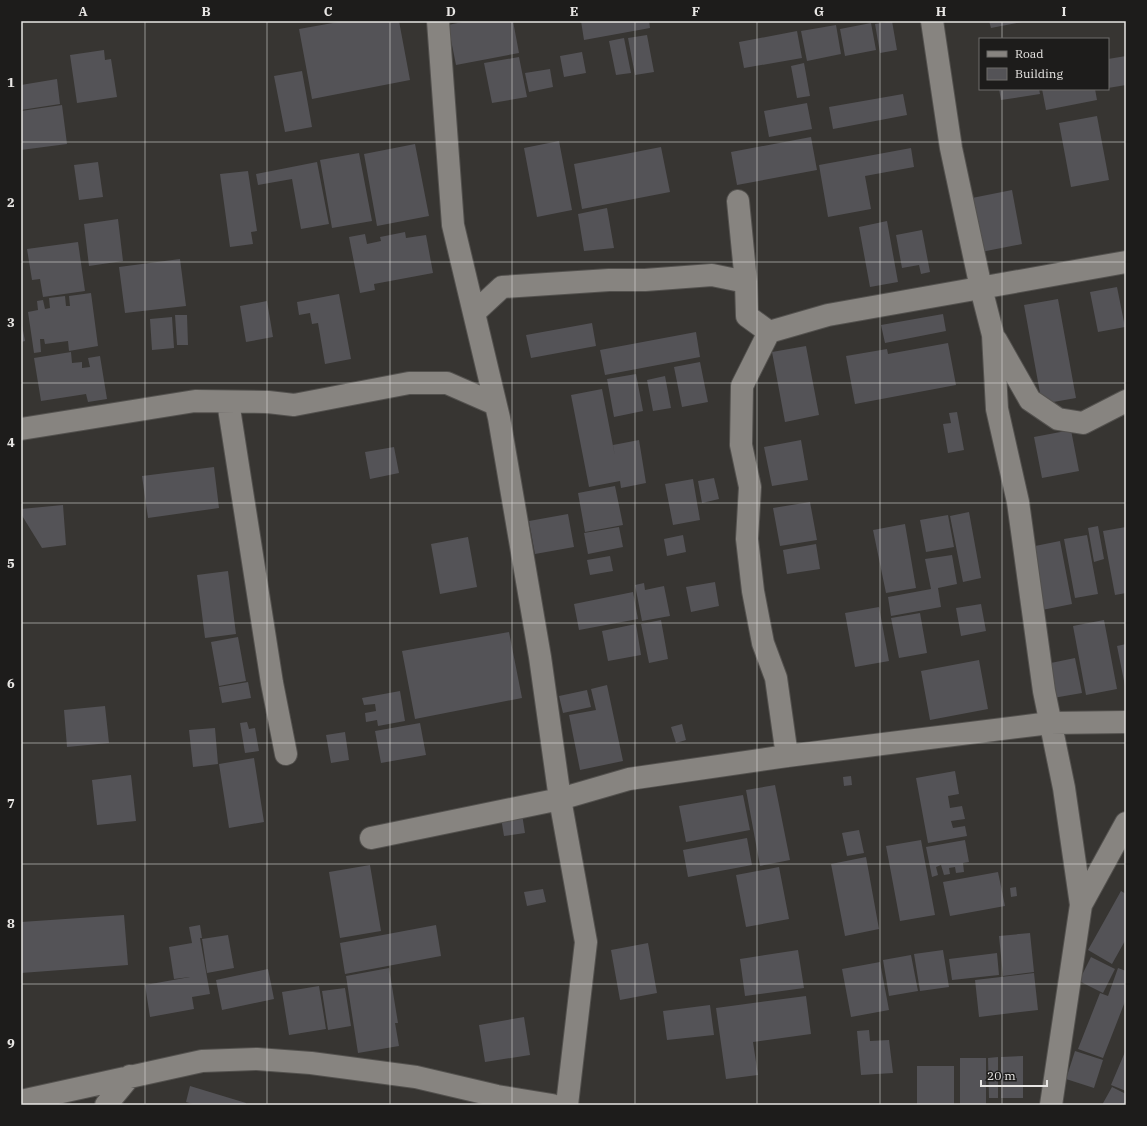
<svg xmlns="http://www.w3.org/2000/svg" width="1147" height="1126" font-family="'IBM Plex Serif',serif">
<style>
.building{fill:#545357}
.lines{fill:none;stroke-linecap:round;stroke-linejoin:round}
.street-casing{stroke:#53514e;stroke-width:24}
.street{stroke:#878480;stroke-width:22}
.grid{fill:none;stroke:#e8e6e4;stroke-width:1;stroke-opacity:0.55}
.neatline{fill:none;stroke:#e8e6e4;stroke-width:1.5}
.grid-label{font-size:13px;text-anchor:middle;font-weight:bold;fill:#e8e6e4}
</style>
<rect width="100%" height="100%" fill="#373532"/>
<path class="building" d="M344,21H399L410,80L312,99L299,29Z
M467,21H513L519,53L456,65L448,25Z
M581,21H649L650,28L584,40Z
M892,21L897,50L880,53L875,24Z
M989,21H1022V22L991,28Z
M871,23L876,50L845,56L840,29Z
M836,25L841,54L807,61L801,31Z
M797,31L802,58L744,68L739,42Z
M647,35L654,72L635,75L628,38Z
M624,38L631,73L616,75L609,41Z
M104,50L105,60L111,59L117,97L77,103L70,55Z
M582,52L586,73L564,77L560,56Z
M1126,56V85L1108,88V59Z
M519,57L527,97L492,103L484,63Z
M804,63L810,96L797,98L791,66Z
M550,69L553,87L529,92L525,73Z
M302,71L312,127L285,132L274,76Z
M57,79L60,104L21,110V85Z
M999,89H1039L1040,94L1001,100Z
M1042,89H1095L1097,100L1046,110Z
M903,94L907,115L833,129L829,107Z
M807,103L812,129L769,137L764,111Z
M62,105L67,144L21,150V111Z
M1097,116L1109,180L1071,187L1059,123Z
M811,137L817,170L737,185L731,152Z
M559,141L572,210L537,217L524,148Z
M415,144L429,216L377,226L364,154Z
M661,147L670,192L582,209L574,164Z
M911,148L914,167L865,176L871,209L828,217L819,165Z
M359,153L372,221L332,228L320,160Z
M98,162L103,197L79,200L74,165Z
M317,162L329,224L301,229L292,179L258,185L256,174Z
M248,171L257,231L251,232L253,244L230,247L220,174Z
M1012,190L1022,244L981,252L972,198Z
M607,208L614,248L584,251L578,214Z
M118,219L123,261L89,266L84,224Z
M887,221L898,282L870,287L859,227Z
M922,230L930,272L921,274L919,265L902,268L896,235Z
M405,232L406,238L426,235L433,273L374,284L375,290L360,293L349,237L365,234L367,244L381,241L380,237Z
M78,242L85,291L43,297L40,279L32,280L27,249Z
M180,259L186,306L125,313L119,267Z
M1117,287L1125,327L1098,332L1090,292Z
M91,293L98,346L69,351L68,341L45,344L44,339H40L41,352L34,353L28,312L38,310L37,301L43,300L45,309L50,308L49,298L65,296L66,306H70L69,296Z
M339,294L351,359L325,364L318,323L312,324L310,313L299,315L297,302Z
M1058,299L1076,398L1042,404L1024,305Z
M267,301L273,337L246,342L240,306Z
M943,314L946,331L885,343L881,325Z
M175,315H187L188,345H177Z
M172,317L174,348L152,350L150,319Z
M21,320L25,341L21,342Z
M592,323L596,346L531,358L526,335Z
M696,332L700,357L605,375L600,350Z
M948,343L956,385L855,404L846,356L887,349L888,354Z
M806,346L819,415L785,422L772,352Z
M71,352L72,363L82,362V368L90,367L88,358L100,356L107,399L88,402L86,394L41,401L34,358Z
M700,362L708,402L682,407L674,367Z
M636,374L643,411L614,417L607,379Z
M665,376L671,408L653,411L647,380Z
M602,389L615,456L613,445L639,440L646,483L621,488L620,481L589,487L571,395Z
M957,412L964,450L948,453L943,424L951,423L949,413Z
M1071,430L1079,471L1042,478L1034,437Z
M801,440L808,480L772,486L764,447Z
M394,447L399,473L370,479L365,452Z
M214,467L219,508L148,518L142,476Z
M714,478L719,499L702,503L698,481Z
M693,479L700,520L673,525L665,484Z
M615,486L623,525L585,532L578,493Z
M810,502L817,540L780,546L773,508Z
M63,505L66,545L42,548L21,514V509Z
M969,512L981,578L963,582L950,516Z
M568,514L574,547L535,554L529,521Z
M948,515L954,547L926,552L920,520Z
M905,524L916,588L886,593L873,530Z
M1098,526L1104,559L1094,562L1088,528Z
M619,527L623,547L588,554L584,533Z
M1126,527V593L1115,595L1103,531Z
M683,535L686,552L667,556L664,539Z
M1087,535L1098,594L1075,598L1064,539Z
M468,537L477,587L440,594L431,544Z
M1060,541L1072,604L1037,611L1025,548Z
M816,544L820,569L787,574L783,550Z
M952,555L957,584L938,588L941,607L891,616L888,597L931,589L925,559Z
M610,556L613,571L590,575L587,560Z
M228,571L236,634L205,638L197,575Z
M715,582L719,606L691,612L686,587Z
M644,583L645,590L664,586L670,616L642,621L635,585Z
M633,592L638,619L579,630L574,604Z
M981,604L986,631L961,636L956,608Z
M879,607L889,661L855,667L845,613Z
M920,613L927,653L899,658L891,618Z
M661,620L668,659L649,663L641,624Z
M1104,620L1117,689L1086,695L1073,626Z
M636,624L641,655L608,661L602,631Z
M509,632L522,698L415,719L402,651Z
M238,637L246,681L219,686L211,642Z
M1126,644V685L1125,686L1117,646Z
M1075,658L1082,693L1053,698L1046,664Z
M979,660L988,709L930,720L921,671Z
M248,682L251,698L222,703L219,687Z
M607,685L623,761L580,770L569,715L596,710L591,689Z
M587,690L591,707L563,713L559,696Z
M400,691L405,721L378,726L377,720L366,722L365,713L376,711L375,704L364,705L362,698Z
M105,706L109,743L67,747L64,710Z
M247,722L249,729L255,728L259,751L245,753L240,723Z
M420,723L426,755L381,763L375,731Z
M682,724L686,740L676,743L671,727Z
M215,728L218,764L193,767L189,730Z
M345,732L349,760L331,763L326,735Z
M254,758L264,822L229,828L219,764Z
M955,771L959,794L948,796L950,808L962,806L965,819L951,821L953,828L965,826L967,836L928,843L916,778Z
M131,775L136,821L97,825L92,780Z
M851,776L852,785L844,786L843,777Z
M775,785L790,860L760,866L746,790Z
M743,795L750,830L686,842L679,806Z
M522,814L525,833L504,836L501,818Z
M859,830L864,853L847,856L842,833Z
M747,838L752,865L688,877L683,850Z
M921,840L935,915L900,921L886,846Z
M965,840L969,862L963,863L964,872L956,873L955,867L949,868L950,874L944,875L941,865L936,867L938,875L932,877L926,847Z
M866,857L879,929L845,936L831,864Z
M370,865L381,931L340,938L329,872Z
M779,867L789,919L746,927L736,875Z
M998,872L1005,906L950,916L943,882Z
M1016,887L1017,896L1011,897L1010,888Z
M543,889L546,902L527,906L524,892Z
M1121,891L1126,894V939L1112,964L1088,950Z
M124,915L128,965L21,973V922Z
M200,925L202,938H200L210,994L192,997L194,1009L150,1017L145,985L190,977L174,979L169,947L192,943L189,927Z
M436,925L441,956L345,974L340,943Z
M1030,933L1034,972L1003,976L999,936Z
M228,935L234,968L207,973L202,939Z
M648,943L657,993L620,1000L611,950Z
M798,950L804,988L745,996L740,959Z
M943,950L949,987L920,991L914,954Z
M997,953L999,975L952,980L949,959Z
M911,955L918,991L889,996L883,960Z
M1091,957L1115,969L1103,993L1079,981Z
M880,962L889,1010L851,1017L842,969Z
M389,968L398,1023H395L399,1046L358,1053L346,976Z
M1118,968L1126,971V999L1103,1058L1078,1049L1100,993L1108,996Z
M268,969L274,999L222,1010L216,980Z
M1034,973L1038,1010L979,1017L975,980Z
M319,986L326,1029L289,1035L282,992Z
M345,988L351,1026L328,1030L322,991Z
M806,996L811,1034L753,1042L758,1075L726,1079L716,1008Z
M710,1005L714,1035L667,1040L663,1011Z
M524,1017L530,1055L485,1062L479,1025Z
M869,1030L870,1041L889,1040L893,1073L861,1075L857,1031Z
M1075,1051L1103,1060L1094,1088L1066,1079Z
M1125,1052H1126V1091L1111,1085Z
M1023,1056V1098H1001V1057Z
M998,1057V1098H989L988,1058Z
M960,1058H986V1104L960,1105Z
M917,1066H954V1105H917Z
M190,1086L246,1103V1105H196L186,1102Z
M1112,1087L1126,1094V1105H1102Z"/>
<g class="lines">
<g class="street-casing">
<path id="street" d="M438,21L453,225L499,418L540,657L560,799L586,942L567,1105
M932,21L951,148L981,288L993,335L997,409L1018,502L1044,691L1064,788L1081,905
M738,201L746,282L747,316L769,332
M474,313L502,287L609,280H645L712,275L746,282
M996,340L1030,400L1058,419L1083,423L1126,401
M228,402L272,683L286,754
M21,429L195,401L268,402L294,405L409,383H447L495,404
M787,756L776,678L763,643L753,591L747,539L750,487L741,445L742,386L769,332L828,315L1126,262
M371,838L560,799L629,779L787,756L1050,723L1126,722
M21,1101L202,1061L257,1059L311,1063L416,1077L497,1096L552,1105
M106,1105L130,1076
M1051,1105L1081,905L1126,823"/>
</g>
<use href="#street" class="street"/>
</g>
<path class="grid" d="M145,21V1105M267,21V1105M390,21V1105M512,21V1105M635,21V1105M757,21V1105M880,21V1105M1002,21V39M1002,89V1105M21,142H1126M21,262H1126M21,383H1126M21,503H1126M21,623H1126M21,743H1126M21,864H1126M21,984H1126"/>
<rect width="1147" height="1126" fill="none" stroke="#1d1c1b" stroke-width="44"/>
<rect x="979" y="38" width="130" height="52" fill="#1d1c1b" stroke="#6e6d6b"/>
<rect x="987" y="51" width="20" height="6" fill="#878480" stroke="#6e6d6b"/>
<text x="1015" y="58" font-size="12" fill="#e8e6e4">Road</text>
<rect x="987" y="68" width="20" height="12" fill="#545357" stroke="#6e6d6b"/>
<text x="1015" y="78" font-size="12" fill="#e8e6e4">Building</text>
<path d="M981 1080v6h66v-6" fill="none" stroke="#e8e6e4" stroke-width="2"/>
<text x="987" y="1080" font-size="12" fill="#e8e6e4" stroke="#1d1c1b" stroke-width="3" paint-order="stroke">20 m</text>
<rect x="22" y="22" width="1103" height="1082" class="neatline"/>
<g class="grid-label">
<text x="83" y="16">A</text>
<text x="206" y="16">B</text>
<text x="328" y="16">C</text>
<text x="451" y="16">D</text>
<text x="574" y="16">E</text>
<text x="696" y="16">F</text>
<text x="819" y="16">G</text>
<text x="941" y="16">H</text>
<text x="1064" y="16">I</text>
<text x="11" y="87">1</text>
<text x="11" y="207">2</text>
<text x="11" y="327">3</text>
<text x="11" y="447">4</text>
<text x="11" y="568">5</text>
<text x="11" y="688">6</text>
<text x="11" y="808">7</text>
<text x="11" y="928">8</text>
<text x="11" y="1048">9</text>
</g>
</svg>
